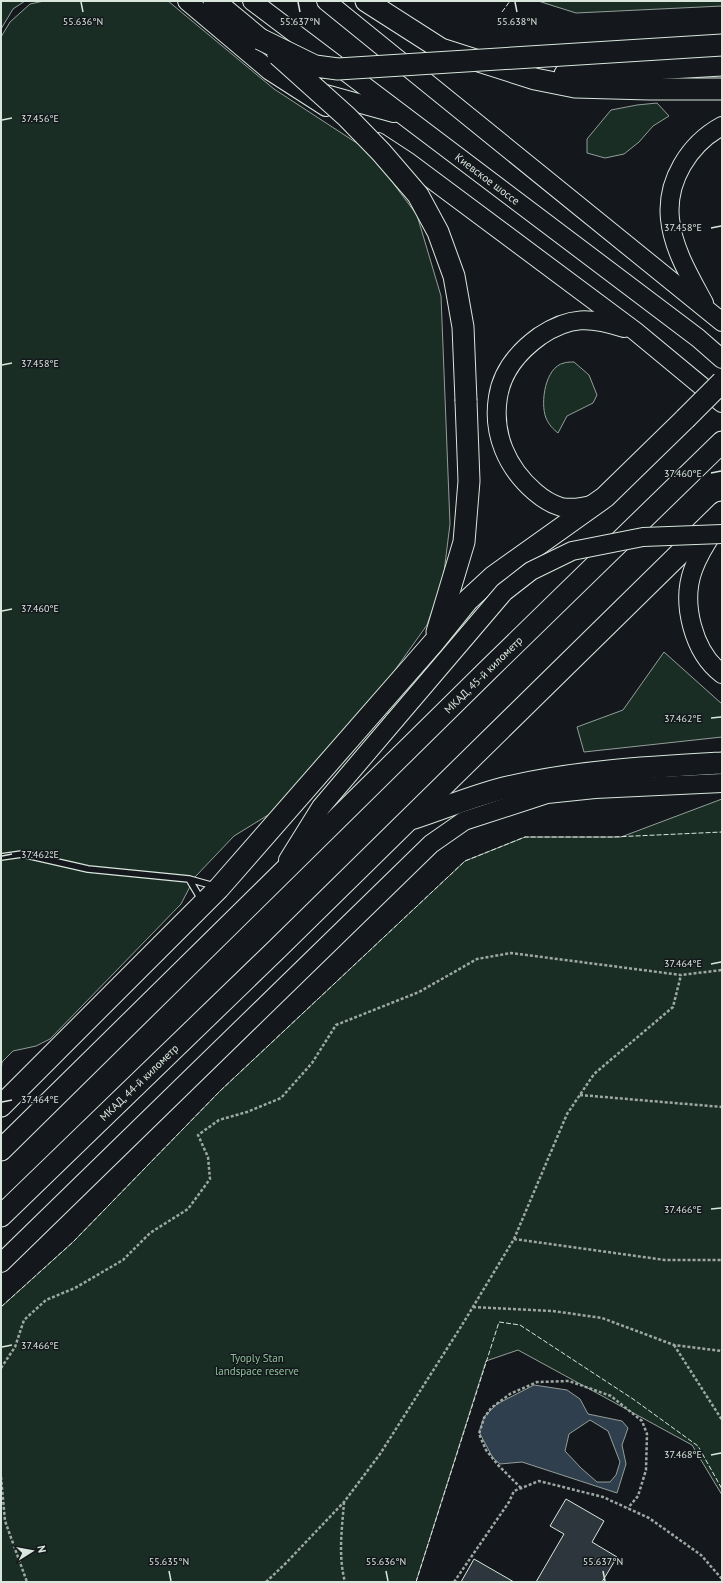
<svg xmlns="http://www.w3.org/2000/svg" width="723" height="1583" font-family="'PT Sans',sans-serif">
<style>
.green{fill:#1a2d24;stroke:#939e99}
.water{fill:#2f3f4d;stroke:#939e99;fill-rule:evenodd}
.building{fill:#2c363c;stroke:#d8e6dc}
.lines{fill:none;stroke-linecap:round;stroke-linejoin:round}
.lane-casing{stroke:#d8e6dc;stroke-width:8}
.primary-casing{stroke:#d8e6dc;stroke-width:20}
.highway-casing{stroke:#d8e6dc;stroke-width:23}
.path{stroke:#9da8a2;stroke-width:2.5;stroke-dasharray:3 2;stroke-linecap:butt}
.lane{stroke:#14181c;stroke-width:5.5}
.primary{stroke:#14181c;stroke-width:18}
.highway{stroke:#14181c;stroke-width:21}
.primary-bridge-casing{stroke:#d8e6dc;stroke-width:20;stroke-linecap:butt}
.highway-bridge-casing{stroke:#d8e6dc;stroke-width:23;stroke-linecap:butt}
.primary-bridge{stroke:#14181c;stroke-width:18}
.highway-bridge{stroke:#14181c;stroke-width:21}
.fence{stroke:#d8e6dc;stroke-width:1;stroke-dasharray:5 2;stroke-linecap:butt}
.ticks{fill:none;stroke:#d8e6dc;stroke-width:1.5}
.labels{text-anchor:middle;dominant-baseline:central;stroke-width:3;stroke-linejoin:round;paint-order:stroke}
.street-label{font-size:11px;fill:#d8e6dc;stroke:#14181c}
.park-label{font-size:11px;fill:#8ac095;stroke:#14181c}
.ticks-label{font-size:10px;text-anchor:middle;fill:#d8e6dc;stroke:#14181c;stroke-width:3;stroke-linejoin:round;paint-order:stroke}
</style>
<rect width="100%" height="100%" fill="#14181c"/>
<path class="green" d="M1,1H25L13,9L1,29Z
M44,1H168L274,89L369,151L417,215L441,296L450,524L443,580L427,625L390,677L273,812L234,836L195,877L181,904L50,1039L36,1046L13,1051L2,1062L1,1072V37L10,22L30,4Z
M538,1H722V6L576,13Z
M657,103L669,116L653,126L639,142L624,154L605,158L587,153V139L611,110L637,105Z
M574,362L589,375L597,395L593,403L567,416L558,433C553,429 549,425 546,418C540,403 545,367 564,363C567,362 571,362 574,362Z
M664,652L722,704V737L584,752L577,727L623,710Z
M722,799V1495L692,1445L518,1350L486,1361L416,1582H1V1307L73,1242L220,1091L465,861L525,837H621Z"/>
<path class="water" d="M534,1385L567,1390L580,1399L588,1414L622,1421L628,1428L622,1445L626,1464L617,1493L522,1462L500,1464L493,1458L479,1432L484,1417L497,1404ZM590,1420L608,1431L620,1462L616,1475L610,1482H597L581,1468L565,1451L569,1434Z"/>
<path class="building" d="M566,1499L604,1521L592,1542L617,1557L602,1582H536L564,1534L550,1526Z
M474,1559L514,1582H461Z"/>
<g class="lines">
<g class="lane-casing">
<path id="lane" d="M1,857L22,854L88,869L189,879
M202,901L189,879L214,886"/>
</g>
<g class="primary-casing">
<g id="primary">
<path d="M187,1L270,71L326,107"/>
<path id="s1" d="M252,1L698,338L722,359"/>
<path d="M326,1L722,322"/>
<path d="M318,92L394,113"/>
<path d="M378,142L407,161L635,331L722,403"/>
<path d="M704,303C690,277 673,249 670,219C666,181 689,144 722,126"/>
<path d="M594,504C584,507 572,509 561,507C551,504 542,498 535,492C507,468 492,434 498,397C502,371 519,351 540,336C570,316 590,317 624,328"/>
<path d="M719,524C709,538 699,553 693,570C681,603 693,652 722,674"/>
<path d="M288,860L321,807L395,720"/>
<path d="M1,1263L431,844L464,821L547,794L595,789L722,783"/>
</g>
</g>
<g class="highway-casing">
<g id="highway">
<path d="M214,1L260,39"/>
<path d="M366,1L441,49L535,79L575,87L649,89H722"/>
<path d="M565,74L722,65"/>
<path d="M437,632L464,542L469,481L466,401"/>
<path d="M414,818C444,808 473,796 504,788C573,771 651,767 722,763"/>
<path d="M1,1106L219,888L435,641L468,600L494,576L605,497L685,419"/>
<path id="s2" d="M1,1150L488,670L722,442"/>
<path id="s3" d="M1,1216L277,949L722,512"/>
</g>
</g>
<path class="path" d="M580,1095L722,1107
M514,1239L665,1260H722
M473,1307L553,1311L602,1318L674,1345L722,1351
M674,1345L722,1420
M1,1368L15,1347L24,1320L46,1300L75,1288L123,1260L150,1233L188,1209L210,1179L208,1157L198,1135L219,1120L247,1112L281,1098L312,1063L336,1025L419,992L477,959L511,953L681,975L722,970
M1,1477L5,1521L27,1582
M521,1488L498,1465L486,1450L479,1434L484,1418L491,1408L510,1394L537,1382L569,1381L611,1396L642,1421L647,1434L646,1470L638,1496L628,1508
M344,1502C342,1529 338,1556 345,1582
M266,1582L286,1563L344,1502L380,1454L462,1325L514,1239L567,1114L594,1074L673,1007L681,975
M454,1582L509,1502L514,1491L539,1481L603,1497L649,1518L701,1555L722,1579"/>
<use href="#lane" class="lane"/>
<use href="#primary" class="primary"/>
<use href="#highway" class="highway"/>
<g class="primary-bridge-casing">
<path id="primary-bridge" d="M395,720L504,592L531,571L572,551L643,537L722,534"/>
</g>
<g class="highway-bridge-casing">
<path id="highway-bridge" d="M260,39L315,66L338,69L722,45
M278,55L347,117L381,152L418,195L438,232L454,276L463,327L466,401
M685,419L722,382"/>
</g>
<use href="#primary-bridge" class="primary-bridge"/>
<use href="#highway-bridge" class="highway-bridge"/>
<path class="fence" d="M502,12L510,1
M1,1307L73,1242L220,1091L465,861L525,837H613L722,832
M416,1582L499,1322L520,1325L633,1399L698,1446L722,1489"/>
</g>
<path class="ticks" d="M81,2L83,12M298,2L300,12M515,2L517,12M2,120L12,118M711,228L721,226M2,365L12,363M711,473L721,471M2,611L12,609M711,718L721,717M2,856L12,854M711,964L721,962M2,1102L12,1100M711,1209L721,1208M2,1347L12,1345M711,1455L721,1453M169,1571L171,1581M386,1571L388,1581M603,1571L605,1581"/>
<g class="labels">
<g class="street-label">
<text stroke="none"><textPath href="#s1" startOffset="295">Киевское шоссе</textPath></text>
<text stroke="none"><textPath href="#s2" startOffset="677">МКАД, 45-й километр</textPath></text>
<text stroke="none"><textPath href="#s3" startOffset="192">МКАД, 44-й километр</textPath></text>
</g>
<g class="park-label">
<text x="257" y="1358">Tyoply Stan<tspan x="257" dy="13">landspace reserve</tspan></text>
</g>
</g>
<g class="ticks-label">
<text x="83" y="25">55.636°N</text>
<text x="300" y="25">55.637°N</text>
<text x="517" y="25">55.638°N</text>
<text x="40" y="122">37.456°E</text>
<text x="683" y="231">37.458°E</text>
<text x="40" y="367">37.458°E</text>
<text x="683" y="477">37.460°E</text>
<text x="40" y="612">37.460°E</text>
<text x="683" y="722">37.462°E</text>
<text x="40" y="858">37.462°E</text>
<text x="683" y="967">37.464°E</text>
<text x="40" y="1103">37.464°E</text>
<text x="683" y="1213">37.466°E</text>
<text x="40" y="1349">37.466°E</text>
<text x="683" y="1458">37.468°E</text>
<text x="169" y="1565">55.635°N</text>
<text x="386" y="1565">55.636°N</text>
<text x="603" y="1565">55.637°N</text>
</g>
<rect width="723" height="1583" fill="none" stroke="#d8e6dc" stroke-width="4"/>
<g transform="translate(32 1551) rotate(79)" stroke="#14181c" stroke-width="3" paint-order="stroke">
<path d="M0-3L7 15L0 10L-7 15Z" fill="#d8e6dc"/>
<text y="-6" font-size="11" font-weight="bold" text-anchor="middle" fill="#d8e6dc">N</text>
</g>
</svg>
